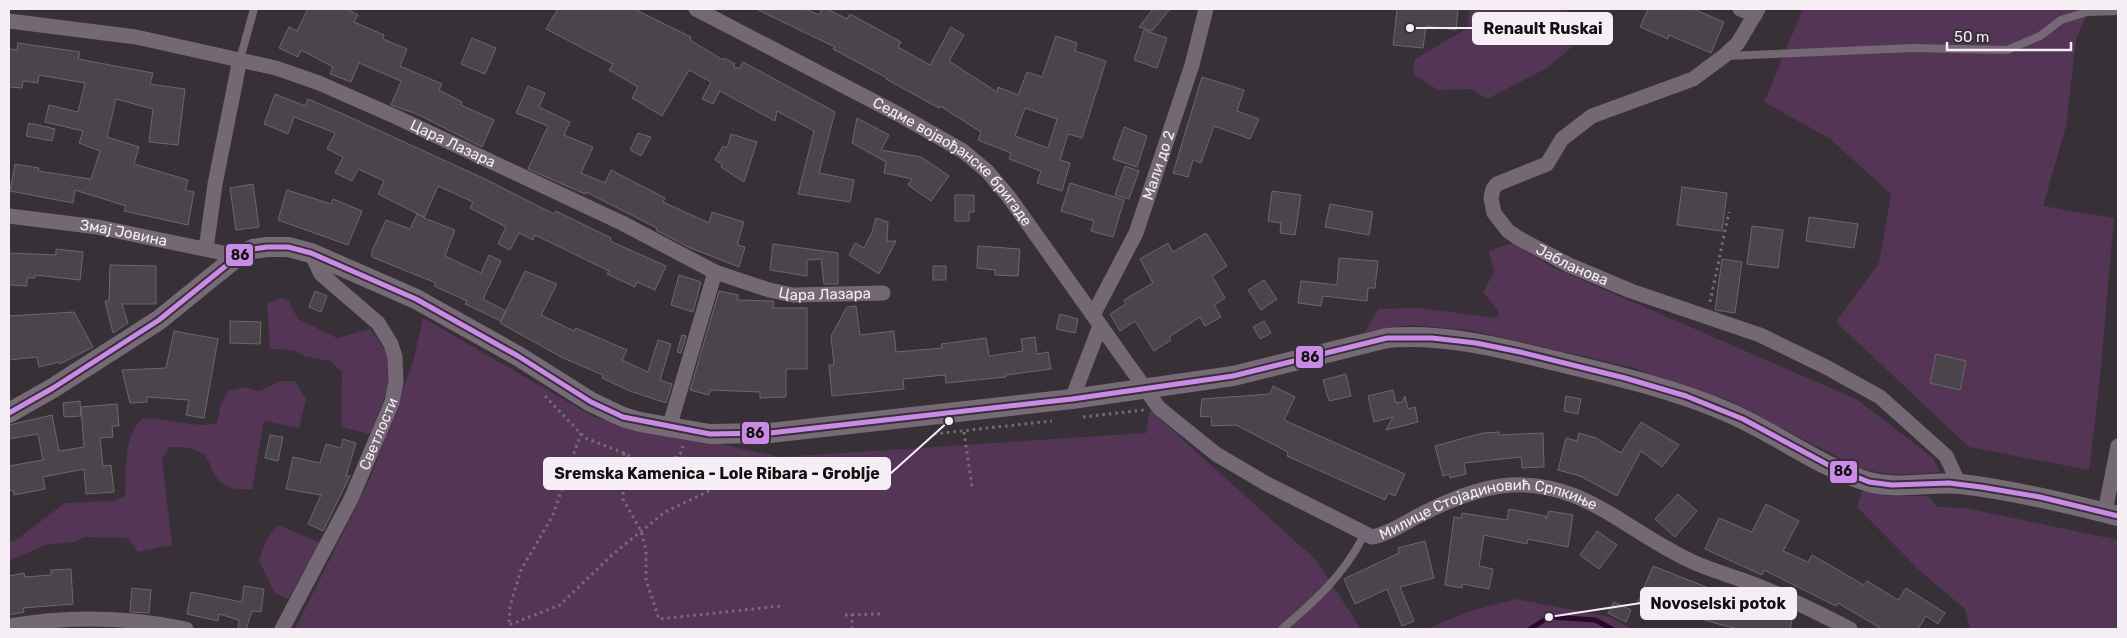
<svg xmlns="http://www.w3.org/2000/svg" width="2127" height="638" font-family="Rubik,sans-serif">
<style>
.green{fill:#543555}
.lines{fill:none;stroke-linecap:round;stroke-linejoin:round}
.stream{stroke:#2b082d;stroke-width:5}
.building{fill:#4a454a;stroke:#6c676c;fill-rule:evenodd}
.path{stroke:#756d75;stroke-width:3;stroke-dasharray:2.5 4;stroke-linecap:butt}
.lane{stroke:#736873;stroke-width:8}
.street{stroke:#736873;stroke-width:15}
.secondary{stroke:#766a76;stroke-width:20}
.bus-1-casing{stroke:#3a2e3a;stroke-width:9}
.bus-1{stroke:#ca8be6;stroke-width:5}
.labels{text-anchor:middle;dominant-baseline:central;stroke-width:4;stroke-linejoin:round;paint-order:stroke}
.street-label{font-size:15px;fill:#f5eef5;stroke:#3a2e3a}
.leader{fill:none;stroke:#f5eef5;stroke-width:2}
.callout-dot{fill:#f5eef5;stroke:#3a2e3a;stroke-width:2}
.callout{fill:#f5eef5;stroke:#f5eef5;stroke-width:2}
.callout-label{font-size:16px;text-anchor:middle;font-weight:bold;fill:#111}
.line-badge{stroke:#3a2e3a;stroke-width:2}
.pale-badge-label{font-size:14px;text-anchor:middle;font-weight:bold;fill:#111}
</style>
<rect width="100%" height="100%" fill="#373137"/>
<path class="green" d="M1470,9H1565L1575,20L1579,41L1547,68L1487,99L1472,89L1438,90L1413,74L1415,59L1468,28Z
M1803,9H2089L2076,40L2066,126L2043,206L2114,218L2099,388L2089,470L1969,447L1836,322L1879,263L1891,194L1829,138L1764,102Z
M1513,243L1552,267L1858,400L1933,458L1940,472C1910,475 1885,476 1857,467L1730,401L1630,367L1470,330L1410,325L1365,332L1378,309L1419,308L1496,318L1499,312L1483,292L1494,272L1489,251Z
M279,298L288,300L298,319L337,338L370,329L388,354L389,386L370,434L341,427L342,372L330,361L304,356L293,350L270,349L267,304Z
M423,318L594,417L780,457L1146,433L1150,410L1316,560L1361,629H295L369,481L413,362Z
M282,381H295L306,399L299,428L264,421L252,489C245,489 235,490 229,487C199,474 225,446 170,447L162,459L172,545L138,552L128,538L84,537L75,542L45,545L9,561V542L16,540L65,503L115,501L125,496C126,471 123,435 143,418C166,418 198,429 217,423L221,404L228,391L244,387L259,391Z
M1862,491L1888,496H1928L1937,507L1965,508L2118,540V629H1970L1965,609L1918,569L1857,507Z
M278,525L320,543L288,599L275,593L259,561L266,540Z
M1516,599L1610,617L1632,629H1426L1467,612Z"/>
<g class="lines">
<path class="stream" d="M1530,629L1549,617L1595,620L1612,629"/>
</g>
<path class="building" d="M308,9H346L358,15L354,22L384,35L383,39L407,49L400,66L442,84L439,90L462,102L461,105L494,120L482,147L417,114L391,105L401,81L359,63L351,82L330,74L333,67L301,50L298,57L279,48L289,27L297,31Z
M558,9H634L691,37L690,40L723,60L724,58L735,64L733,66L739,69L743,62L835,112L819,173L854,180L850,202L798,194L814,131L777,111L775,121L720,91L713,104L702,99L711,82L689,70L662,116L632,98L638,87L609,70L613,64L546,29Z
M756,9H806L819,15L822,9H827L847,19L850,14L901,42L898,47L930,65L951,27L964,35L949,61L997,92L998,87L1018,95L1027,72L1042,77L1056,36L1077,43L1075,51L1106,61L1082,138L1068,134L1060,160L1070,163L1062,191L1037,183L1041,171L1009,159L1011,153L978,140L981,132L940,106L939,108L886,79L887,78L833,49L835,47ZM1025,108L1057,119L1048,148L1015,136Z
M1153,9H1170L1152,31L1139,27Z
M1397,9H1458L1456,30L1426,26L1423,48L1393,45Z
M1648,9H1693L1724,22L1711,53L1669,35L1668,39L1640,27Z
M1144,30L1167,38L1157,68L1134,60Z
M472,38L496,48L485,74L461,64Z
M18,43L80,52L78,59L153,73L150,84L185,89L178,145L149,142L153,109L116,99L107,137L139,147L134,164L188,180L185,190L194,192L188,225L124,211L126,206L75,190L73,203L10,191L15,164L39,168L38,171L91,179L100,151L79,143L83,131L45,122L49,105L78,112L85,83L39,75L38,83L23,81L22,88L9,87V49L17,50Z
M1202,77L1244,90L1237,111L1259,119L1250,139L1214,126L1201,163L1193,160L1188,177L1173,173Z
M528,86L545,93L539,107L570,122L564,135L593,147L581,173L605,183L611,170L665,198L663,202L709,223L712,212L744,222L737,245L745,247L739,267L688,247L656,230L657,228L586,192L585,194L528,169L548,126L516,113Z
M275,94L305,106L308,99L343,114L485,179L554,214L556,211L611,238L610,241L666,266L655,290L637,282L635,287L607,274L609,271L535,235L533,240L519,233L510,250L498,244L506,227L470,208L473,202L438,186L424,218L455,230L445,256L481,273L489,255L501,261L483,299L506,311L501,321L465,304L467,301L434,286L436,283L372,257V251L386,220L410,229L417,214L424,217L378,194L384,181L358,169L352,181L335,173L343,157L327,149L335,133L294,117L288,134L264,124Z
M857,118L889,135L881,150L921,157L949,176L931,201L908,185L912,179L884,173L886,162L852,143Z
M29,123L55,129L52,141L26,136Z
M1124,127L1147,136L1137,167L1113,159Z
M638,133L651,137L641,156L630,150Z
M731,134L757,142L744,182L721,167L722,164L715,160L723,146L727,148Z
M1125,166L1139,171L1129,199L1115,195Z
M1070,183L1124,200L1113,237L1091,231L1094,221L1061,211Z
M253,184L259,227L236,230L230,188Z
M1682,187L1727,193L1722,231L1677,225Z
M287,190L331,204L333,199L362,211L348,245L278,220Z
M1272,191L1301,195L1295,235L1280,233L1281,223L1268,221Z
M955,195H974V212H969V221H955Z
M1330,204L1373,212L1369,235L1325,227Z
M1809,217L1858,224L1854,248L1806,241Z
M876,218L888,222L887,241H896L879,274L849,255L855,243L864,248L872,232Z
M1752,226L1783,230L1778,268L1747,264Z
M1206,233L1227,266L1212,276L1225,298L1214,305L1221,317L1205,326L1200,317L1169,337L1171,340L1154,351L1135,321L1120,331L1110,314L1126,304L1124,300L1153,283L1140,259L1168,243L1173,252Z
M773,244L838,253V284H824L821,259L807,260V276L770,270Z
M978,246L1020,249L1018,276L995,275V270L977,268Z
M56,249L83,252L80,280L35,275V278H27V286L9,285V253L56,255Z
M1339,258L1378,261L1375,288H1368L1367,301L1323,296L1321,306L1298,303L1301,281L1337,285Z
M1722,259L1742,262L1735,313L1715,310Z
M110,265L156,266V304H122L128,323L113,333L105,301H109Z
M933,266H946V280H933Z
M525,271L557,284L541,315L574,331L576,328L627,350L622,360L648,372L658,340L671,344L660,380L672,384L666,403L630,391L602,378L603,375L563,358L500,323Z
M679,275L701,282L693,312L671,305Z
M1264,280L1277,299L1261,310L1248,290Z
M315,291L327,296L321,312L309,307Z
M719,291L738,295L737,300L774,301L773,308H807V369H786V397L760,398V392L710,390L709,395L690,390Z
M856,306L860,335L894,331L896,352L942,348L941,344L986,338L989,356L1023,351L1021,339L1035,337L1037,354L1048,352L1051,369L1006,375V377L946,383L945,375L903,379L904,389L832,396L829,365H834L831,336L847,307Z
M74,312L93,347L60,364L59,362L39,367L37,357L9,360V316Z
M1060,314L1078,319L1075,333L1056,329Z
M230,321L261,322L260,344L230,343Z
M1264,321L1271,333L1260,339L1253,327Z
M174,331L218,339L204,418L186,415L189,400L147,397V402L130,403L122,370L166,368Z
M682,335L686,336L681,353L677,352Z
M1936,354L1966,361L1960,390L1930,383Z
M1346,374L1351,396L1329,401L1323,380Z
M1273,386L1295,397L1284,420L1405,474L1395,496L1388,493L1385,500L1287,456L1288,452L1236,425L1212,426L1211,416L1200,417L1202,399L1270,394Z
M1393,390L1396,403L1402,402L1405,396L1408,409L1415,407L1418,422L1386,430L1393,417L1374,422L1368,396Z
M1566,396L1581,399L1578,414L1564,411Z
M80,401L81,416L64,417L63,403Z
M117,404L119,426H112L113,437L100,438L103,466L111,465L114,492L86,494L84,469L43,477L45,489L14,495L13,490L9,491V466L43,460L38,434L9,439V425L52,415L59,451L84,447L81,407Z
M1641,422L1679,445L1662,467L1641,451L1617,496L1580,476L1558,470L1566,438L1577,441L1579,433L1596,438L1621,453Z
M1499,432V435L1543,433L1544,467L1522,468L1521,457L1464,463L1466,474L1450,478L1449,474L1443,476L1435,446L1483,433Z
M270,435L283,437L278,461L265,458Z
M343,439L356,443L346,476H350L323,531L308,524L321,495L286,489L293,457L320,463L326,444L341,448Z
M1678,494L1697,511L1675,537L1655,519Z
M1766,504L1799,521L1783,551L1808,562L1812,555L1864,585L1867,581L1898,600L1906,588L1945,613L1938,624L1926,616L1918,629H1882L1838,603L1836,606L1764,570L1762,575L1705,549L1719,518L1752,532Z
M1509,509L1546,516V519L1549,511L1573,515L1568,547L1528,539L1527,544L1484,535L1479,566L1493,569L1489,589L1462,584V588L1445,585L1454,517L1461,518L1462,513L1507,520Z
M1597,531L1617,545L1599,569L1580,555Z
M1425,541L1434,578L1400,587L1414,621L1402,626L1387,589L1355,604L1344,579L1399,553L1398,548Z
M1653,566L1719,592L1718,594L1758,606L1757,608L1793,616L1790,629H1738L1707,621L1677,609L1673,617L1638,602Z
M71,569L73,604L23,608L24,612L9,615V576L24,573L25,577L51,575V570Z
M244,586L264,589L261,612L252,611L246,629H238L239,620L219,614L218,621L187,614L191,592L242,602Z
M132,588L151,590L149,613L130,612Z
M1614,602L1631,610L1626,622L1608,613Z"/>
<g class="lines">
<path class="path" d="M1710,302L1729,212
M545,396L585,438L624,453L647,466L669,463L680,454L683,446
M1083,417L1144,410
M964,432L972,487
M581,433L553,515L521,570L510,606L509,625L560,605L613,554L665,512L738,477L754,461
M934,434L1052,421
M624,453L623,499L641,531L646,550V580L659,619L781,606
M677,458L754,461L772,458
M845,615L882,614
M852,629V614"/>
<path class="lane" d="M1727,56L1912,48L2007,50L2040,36L2061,20L2087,12L2118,11
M240,59L254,9
M1282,629C1316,600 1343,576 1364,535"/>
<g class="street">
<path id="s1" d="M696,9L900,115L963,151L987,171L1009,197L1159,408L1216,454L1267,484L1372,537C1389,534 1404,523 1420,515C1445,502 1473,490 1501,486C1580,476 1625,531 1691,561C1712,571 1736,577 1758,586C1790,598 1820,614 1850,629"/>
<path d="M1740,9L1755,15"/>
<path id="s2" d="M1758,9L1738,43L1724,56L1693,79L1592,116L1562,139L1547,164L1497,184L1493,189L1491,198L1494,213L1508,231L1520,239L1569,265L1631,291L1760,335L1826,367L1880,397L1946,456L1959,484"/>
<path id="s3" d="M9,21L136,37L276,68L319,83L394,116L622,223L715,272L769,290L793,295L883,293"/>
<path id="s4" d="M9,216L98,227L238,256"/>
<path d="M206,249L215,184L240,59"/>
<path id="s5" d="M1093,315L1136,233L1192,65L1206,9"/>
<path d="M1072,399L1100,326"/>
<path d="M669,428L715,272"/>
<path d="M2105,512L2118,446"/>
<path d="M9,626C67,616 128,617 186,629"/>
<path id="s6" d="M282,629L351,499L392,402L396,382L395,357L391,344L378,323L321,274L311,253"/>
</g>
<path class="secondary" d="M9,413L53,388L159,320L238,256L253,249L267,247H288L311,253L416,299L518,356L591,402L623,417L640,422L710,434L770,433L1072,399L1233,376L1387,338C1447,333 1505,349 1564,363C1618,376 1673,389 1725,411C1774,431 1818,467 1869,482C1900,490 1930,481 1961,484C2013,490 2067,503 2118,516"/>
<g class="bus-1-casing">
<path id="bus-1" d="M9,413L53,388L159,320L238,256L253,249L267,247H288L311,253L416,299L518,356L591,402L623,417L710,434L770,433L1072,399L1233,376L1387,338H1432L1476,343L1520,352L1625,378L1686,396L1743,419L1832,467L1869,482L1892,485L1949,483L1981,487L2040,497L2118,516"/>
</g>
<use href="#bus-1" class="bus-1"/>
</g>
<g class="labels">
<g class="street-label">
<text stroke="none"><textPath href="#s3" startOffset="464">Цара Лазара</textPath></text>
<text stroke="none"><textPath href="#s1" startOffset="301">Седме војвођанске бригаде</textPath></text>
<text stroke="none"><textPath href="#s5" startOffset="164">Мали до 2</textPath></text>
<text stroke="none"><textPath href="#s4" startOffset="116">Змај Јовина</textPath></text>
<text stroke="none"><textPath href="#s2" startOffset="452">Јабланова</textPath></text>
<text stroke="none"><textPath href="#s3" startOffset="869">Цара Лазара</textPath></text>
<text stroke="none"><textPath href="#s6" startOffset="218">Светлости</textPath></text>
<text stroke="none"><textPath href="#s1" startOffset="1000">Милице Стојадиновић Српкиње</textPath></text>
</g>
</g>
<path class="leader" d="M1410 28L1473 28M949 421L890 474M1549 617L1641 603"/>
<g class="callout-dot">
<circle cx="1410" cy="28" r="5"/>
<circle cx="949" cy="421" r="5"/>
<circle cx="1549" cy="617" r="5"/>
</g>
<g class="callout">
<rect x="1473" y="13" width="139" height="31" rx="5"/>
<rect x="544" y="458" width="346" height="31" rx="5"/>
<rect x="1641" y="588" width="155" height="31" rx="5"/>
</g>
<g class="callout-label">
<text x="1543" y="34">Renault Ruskai</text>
<text x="717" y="479">Sremska Kamenica - Lole Ribara - Groblje</text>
<text x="1718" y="609">Novoselski potok</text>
</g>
<g class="line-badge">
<rect x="225" y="243" width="29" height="24" rx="5" fill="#ca8be6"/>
<rect x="1295" y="345" width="29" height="24" rx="5" fill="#ca8be6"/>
<rect x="741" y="421" width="29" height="24" rx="5" fill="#ca8be6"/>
<rect x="1829" y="460" width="29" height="24" rx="5" fill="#ca8be6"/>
</g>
<g class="pale-badge-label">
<text x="240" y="260">86</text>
<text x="1310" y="362">86</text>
<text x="755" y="438">86</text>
<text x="1843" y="476">86</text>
</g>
<rect width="2127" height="638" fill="none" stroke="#f5eef5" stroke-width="20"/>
<path d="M1947 42v8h124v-8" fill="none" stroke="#f5eef5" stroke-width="2.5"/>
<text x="1954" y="42" font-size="15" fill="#f5eef5" stroke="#3a2e3a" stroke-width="4" paint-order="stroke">50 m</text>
</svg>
